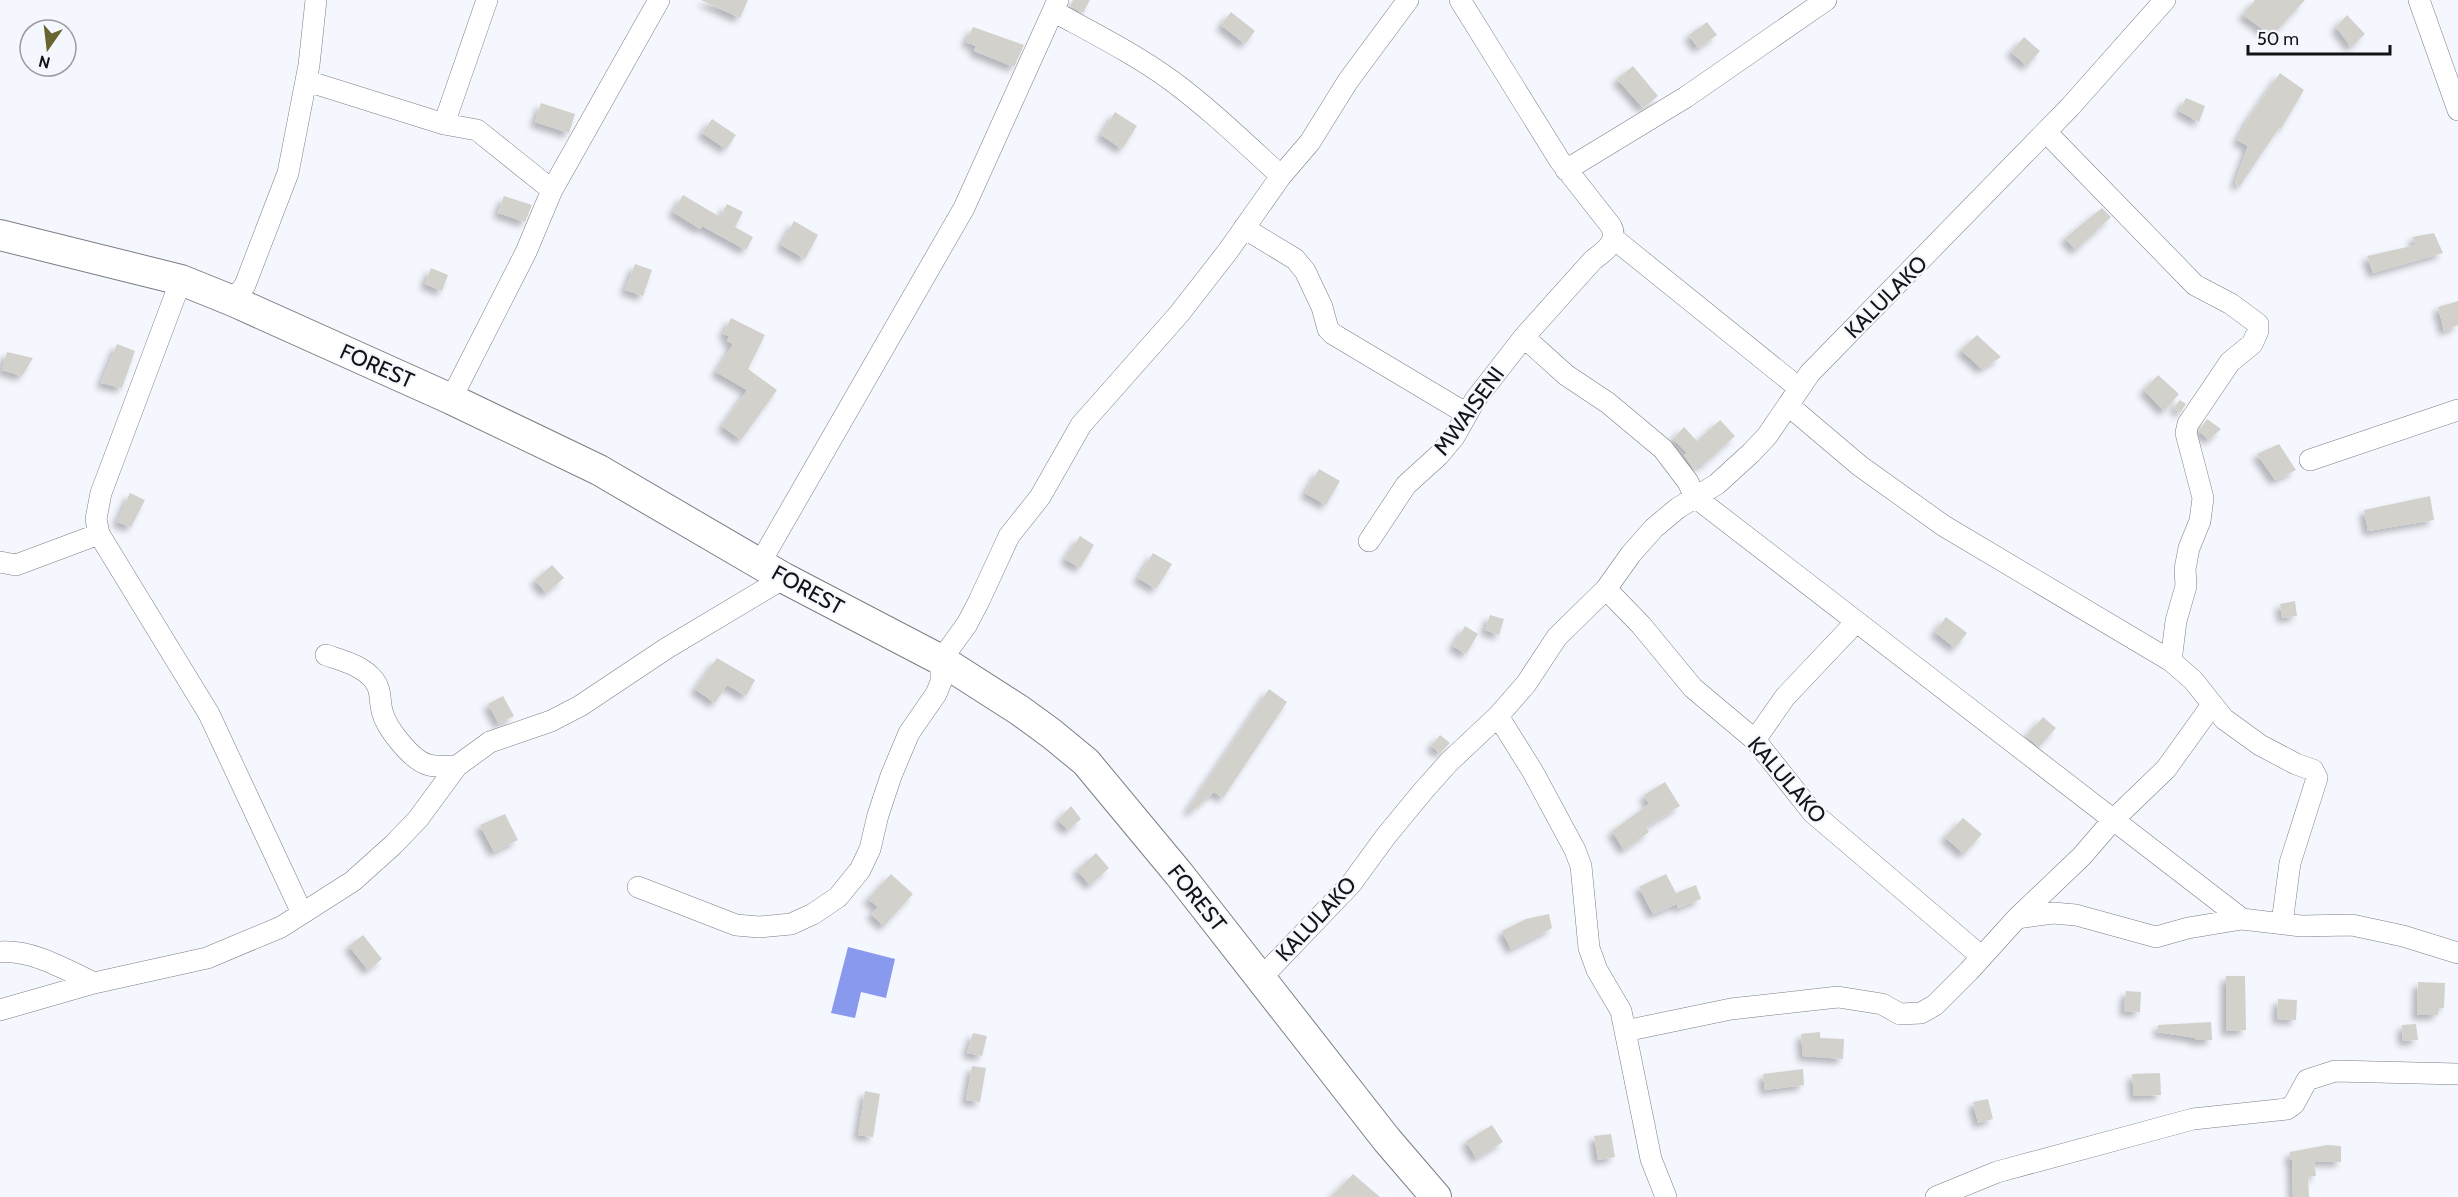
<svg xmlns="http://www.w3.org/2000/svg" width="2458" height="1197" font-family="Cabin,sans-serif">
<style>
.water{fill:#89e}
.building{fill:#d2d1cb;filter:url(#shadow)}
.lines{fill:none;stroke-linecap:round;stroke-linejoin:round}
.street-casing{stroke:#7c7e84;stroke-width:22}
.secondary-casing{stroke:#7c7e84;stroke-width:32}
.street{stroke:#fff;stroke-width:21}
.secondary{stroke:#fff;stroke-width:30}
.labels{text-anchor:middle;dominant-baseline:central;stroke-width:4.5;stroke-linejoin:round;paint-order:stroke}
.street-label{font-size:22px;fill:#121315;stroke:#f5f7fe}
</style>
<defs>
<filter id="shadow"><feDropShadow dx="-5" dy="5" stdDeviation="3" flood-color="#0004"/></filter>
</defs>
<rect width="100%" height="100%" fill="#f5f7fe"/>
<path class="water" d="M848,947L895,959L886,998L861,992L855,1018L831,1013Z"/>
<path class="building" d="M701,0H748L740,18Z
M1073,0H1090L1083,13L1070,6Z
M2255,0H2305L2272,36L2243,15Z
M1231,12L1255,31L1245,44L1221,25Z
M2347,15L2365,34L2351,47L2336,27Z
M1707,22L1717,35L1698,48L1689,35Z
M973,27L1024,45L1014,67L974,51L976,46L966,42Z
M2024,37L2040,51L2027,66L2011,52Z
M1633,66L1658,96L1643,108L1617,79Z
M2280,73L2304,90L2281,129L2279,128L2240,186L2235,183L2248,146L2237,140L2249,118Z
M2186,98L2205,106L2199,122L2179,111Z
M541,103L575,114L569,133L535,122Z
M1115,112L1137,126L1122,149L1101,135Z
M712,119L736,135L726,149L702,133Z
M683,195L720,217L727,204L743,212L735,227L753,237L746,250L702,226L700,229L673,212Z
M504,196L532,205L525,222L498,213Z
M2102,208L2111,217L2076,250L2065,238Z
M794,221L818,235L805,259L781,245Z
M2434,233L2443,253L2373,273L2367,256L2416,245L2412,237Z
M635,264L652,270L643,296L625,290Z
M431,268L448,275L442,291L425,284Z
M2458,301V325L2444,331L2438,307Z
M731,318L765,335L748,369L777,390L741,440L722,426L747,390L716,372L733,344L727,341L729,336L723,334Z
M1977,335L2001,357L1982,369L1961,350Z
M117,344L135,351L122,388L101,383Z
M7,352L33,358L22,376L2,370Z
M2158,375L2179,394L2164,411L2144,390Z
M2180,400L2186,404L2180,413L2174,407Z
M2207,419L2221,429L2209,440L2199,431Z
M1720,420L1735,436L1703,465L1702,463L1694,469L1684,455L1687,453L1673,439L1684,427L1697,441Z
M2279,444L2296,470L2275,480L2257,454Z
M1319,469L1340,481L1326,505L1305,493Z
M130,493L145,500L131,527L117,522Z
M2430,496L2434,520L2368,531L2364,510Z
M1080,536L1094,545L1080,568L1065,559Z
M1153,553L1172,564L1156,589L1138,578Z
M552,565L564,578L546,593L535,580Z
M2295,601L2297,616L2282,618L2280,604Z
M1490,615L1504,619L1499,635L1485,630Z
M1946,617L1967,633L1955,648L1935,632Z
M1465,626L1478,634L1466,654L1453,646Z
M717,658L755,680L746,696L727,685L715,703L695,689Z
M1269,689L1287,702L1223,798L1214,792L1191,812L1188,809Z
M503,696L514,716L499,724L488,704Z
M2043,717L2056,728L2039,747L2026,736Z
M1440,735L1450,743L1440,753L1431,746Z
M1665,782L1680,806L1646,827L1649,832L1624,850L1612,831L1649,804L1644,795Z
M1071,806L1081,819L1068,830L1058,820Z
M505,814L518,840L494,852L480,825Z
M1963,818L1982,834L1964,854L1945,837Z
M1096,853L1109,868L1090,885L1077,870Z
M891,874L913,894L884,926L871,914L878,907L868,899Z
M1666,874L1676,893L1696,885L1701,899L1678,908L1677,904L1653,914L1639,887Z
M1549,914L1552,928L1511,949L1502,931L1526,919Z
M363,935L382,959L368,970L349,946Z
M2226,976H2245L2246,1030L2226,1031Z
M2418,982L2445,983L2444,1008H2438V1015H2417Z
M2126,991L2141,992L2140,1012L2124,1011Z
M2278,999L2297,1000L2296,1020L2277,1019Z
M2211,1022L2212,1040H2195V1038L2158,1032V1025Z
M2416,1024L2418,1040L2403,1041L2402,1025Z
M1820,1032V1038L1844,1039L1843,1059L1803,1056L1801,1034Z
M973,1033L987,1036L982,1056L967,1053Z
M972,1066L986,1068L980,1102L966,1100Z
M1803,1069L1804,1085L1765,1090L1763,1074Z
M2160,1073L2161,1095L2134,1096L2132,1074Z
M865,1091L880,1094L873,1137L858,1135Z
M1988,1099L1993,1119L1978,1123L1973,1102Z
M1492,1125L1503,1142L1476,1158L1466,1141Z
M1611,1134L1615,1157L1598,1160L1594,1136Z
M2327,1145L2341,1146V1162L2314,1161L2316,1176L2308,1177L2309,1197H2293L2292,1160H2290V1152Z
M1353,1174L1380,1197H1331Z"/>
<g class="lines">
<g class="street-casing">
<path id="street" d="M2419,0L2458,110
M1053,11C1093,33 1135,54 1172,81C1211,110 1245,143 1281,176
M307,81L444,124L477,130L552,190
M444,124L487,0
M2046,132L2195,285L2231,304L2258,324V331L2252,344L2230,362L2188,424L2186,433L2203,498L2200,521L2189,548L2185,569L2186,586L2176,621L2171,661
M1566,170L1686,97L1826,0
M1244,228L1295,259L1305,271L1322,307L1328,329L1333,334L1467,414
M1613,238L1799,388
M181,280L101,493L96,519L99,534L209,714L302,913
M233,301L245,285L288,173L309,65L316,0
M1524,337L1566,375L1608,403L1663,449L1688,482L1695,497L2242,919
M451,399L526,252L552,190L659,0
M1788,405L1860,466L1944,526L2171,661L2193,680L2224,719L2260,745L2296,764L2313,770L2317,778L2290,863L2282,923
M2310,460L2458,410
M1369,541L1406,485L1439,455L1454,437L1475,400L1524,337L1593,260C1605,251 1619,242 1611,226L1560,161L1460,0
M0,562L16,565L99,534
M760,563L964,208L1058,0
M1606,589L1641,625L1693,688L1755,740L1813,813L1982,957
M326,655C343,661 362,665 374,680C382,691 379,699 382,711C386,728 412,761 429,765C438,767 448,766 457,766
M1498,716L1533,772L1575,850L1581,866L1589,948L1597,970L1621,1011L1651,1159L1666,1197
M1755,740L1785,697L1856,622
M638,887L736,925L759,927L791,924L813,914L838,897L860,870L870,849L878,815L891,776L909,733L936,694L941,682V660L967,624L979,601L1009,536L1040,497L1081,425L1179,314L1228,251L1281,176L1310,142L1348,81L1408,0
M2017,918L2053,913L2076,915L2156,937L2188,928L2242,919L2301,926L2352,925L2403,936L2458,953
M0,952C34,950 64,969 94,983
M1261,978L1351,884L1386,836L1424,790L1449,762L1498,716L1526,684L1557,637L1606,589L1631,554L1654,528L1678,508L1717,484L1751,453L1767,436L1810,373L2070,107L2165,0
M0,1010L94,983L207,958L281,927L353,881L393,845L418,819L457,766L490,742L551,721L580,706L667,648L784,578
M1625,1031L1731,1009L1838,997L1882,1004L1900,1014L1921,1013L1935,1005L1969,971L2017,918L2082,856L2113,820L2166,769L2212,705
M1936,1197L1997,1172L2193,1119L2287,1109L2294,1104L2307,1080L2335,1071L2458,1074"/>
</g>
<g class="secondary-casing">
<path id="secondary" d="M0,235L181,280L233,301L451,399L599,470L784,578L941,660L1019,710L1052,734L1086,762L1179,874L1387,1140L1436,1197"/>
</g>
<use href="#street" class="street"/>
<use href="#secondary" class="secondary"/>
</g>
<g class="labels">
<g class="street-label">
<text transform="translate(1886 297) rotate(-45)">KALULAKO</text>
<text transform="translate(377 366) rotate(24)">FOREST</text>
<text transform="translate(1469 411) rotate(-54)">MWAISENI</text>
<text transform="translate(808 590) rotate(29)">FOREST</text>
<text transform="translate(1787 780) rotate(49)">KALULAKO</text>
<text transform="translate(1197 898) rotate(51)">FOREST</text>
<text transform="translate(1316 919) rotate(-47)">KALULAKO</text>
</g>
</g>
<g transform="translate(48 48) rotate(194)"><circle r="28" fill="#f5f7fe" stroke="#9a9ca1" stroke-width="1.5"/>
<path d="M0-4.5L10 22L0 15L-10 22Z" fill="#696531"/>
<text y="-9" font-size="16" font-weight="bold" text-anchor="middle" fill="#121315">N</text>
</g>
<path d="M2248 45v9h142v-9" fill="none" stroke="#121315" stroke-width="3"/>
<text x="2257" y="45" font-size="18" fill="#121315" stroke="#f5f7fe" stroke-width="4.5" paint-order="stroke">50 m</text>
</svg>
